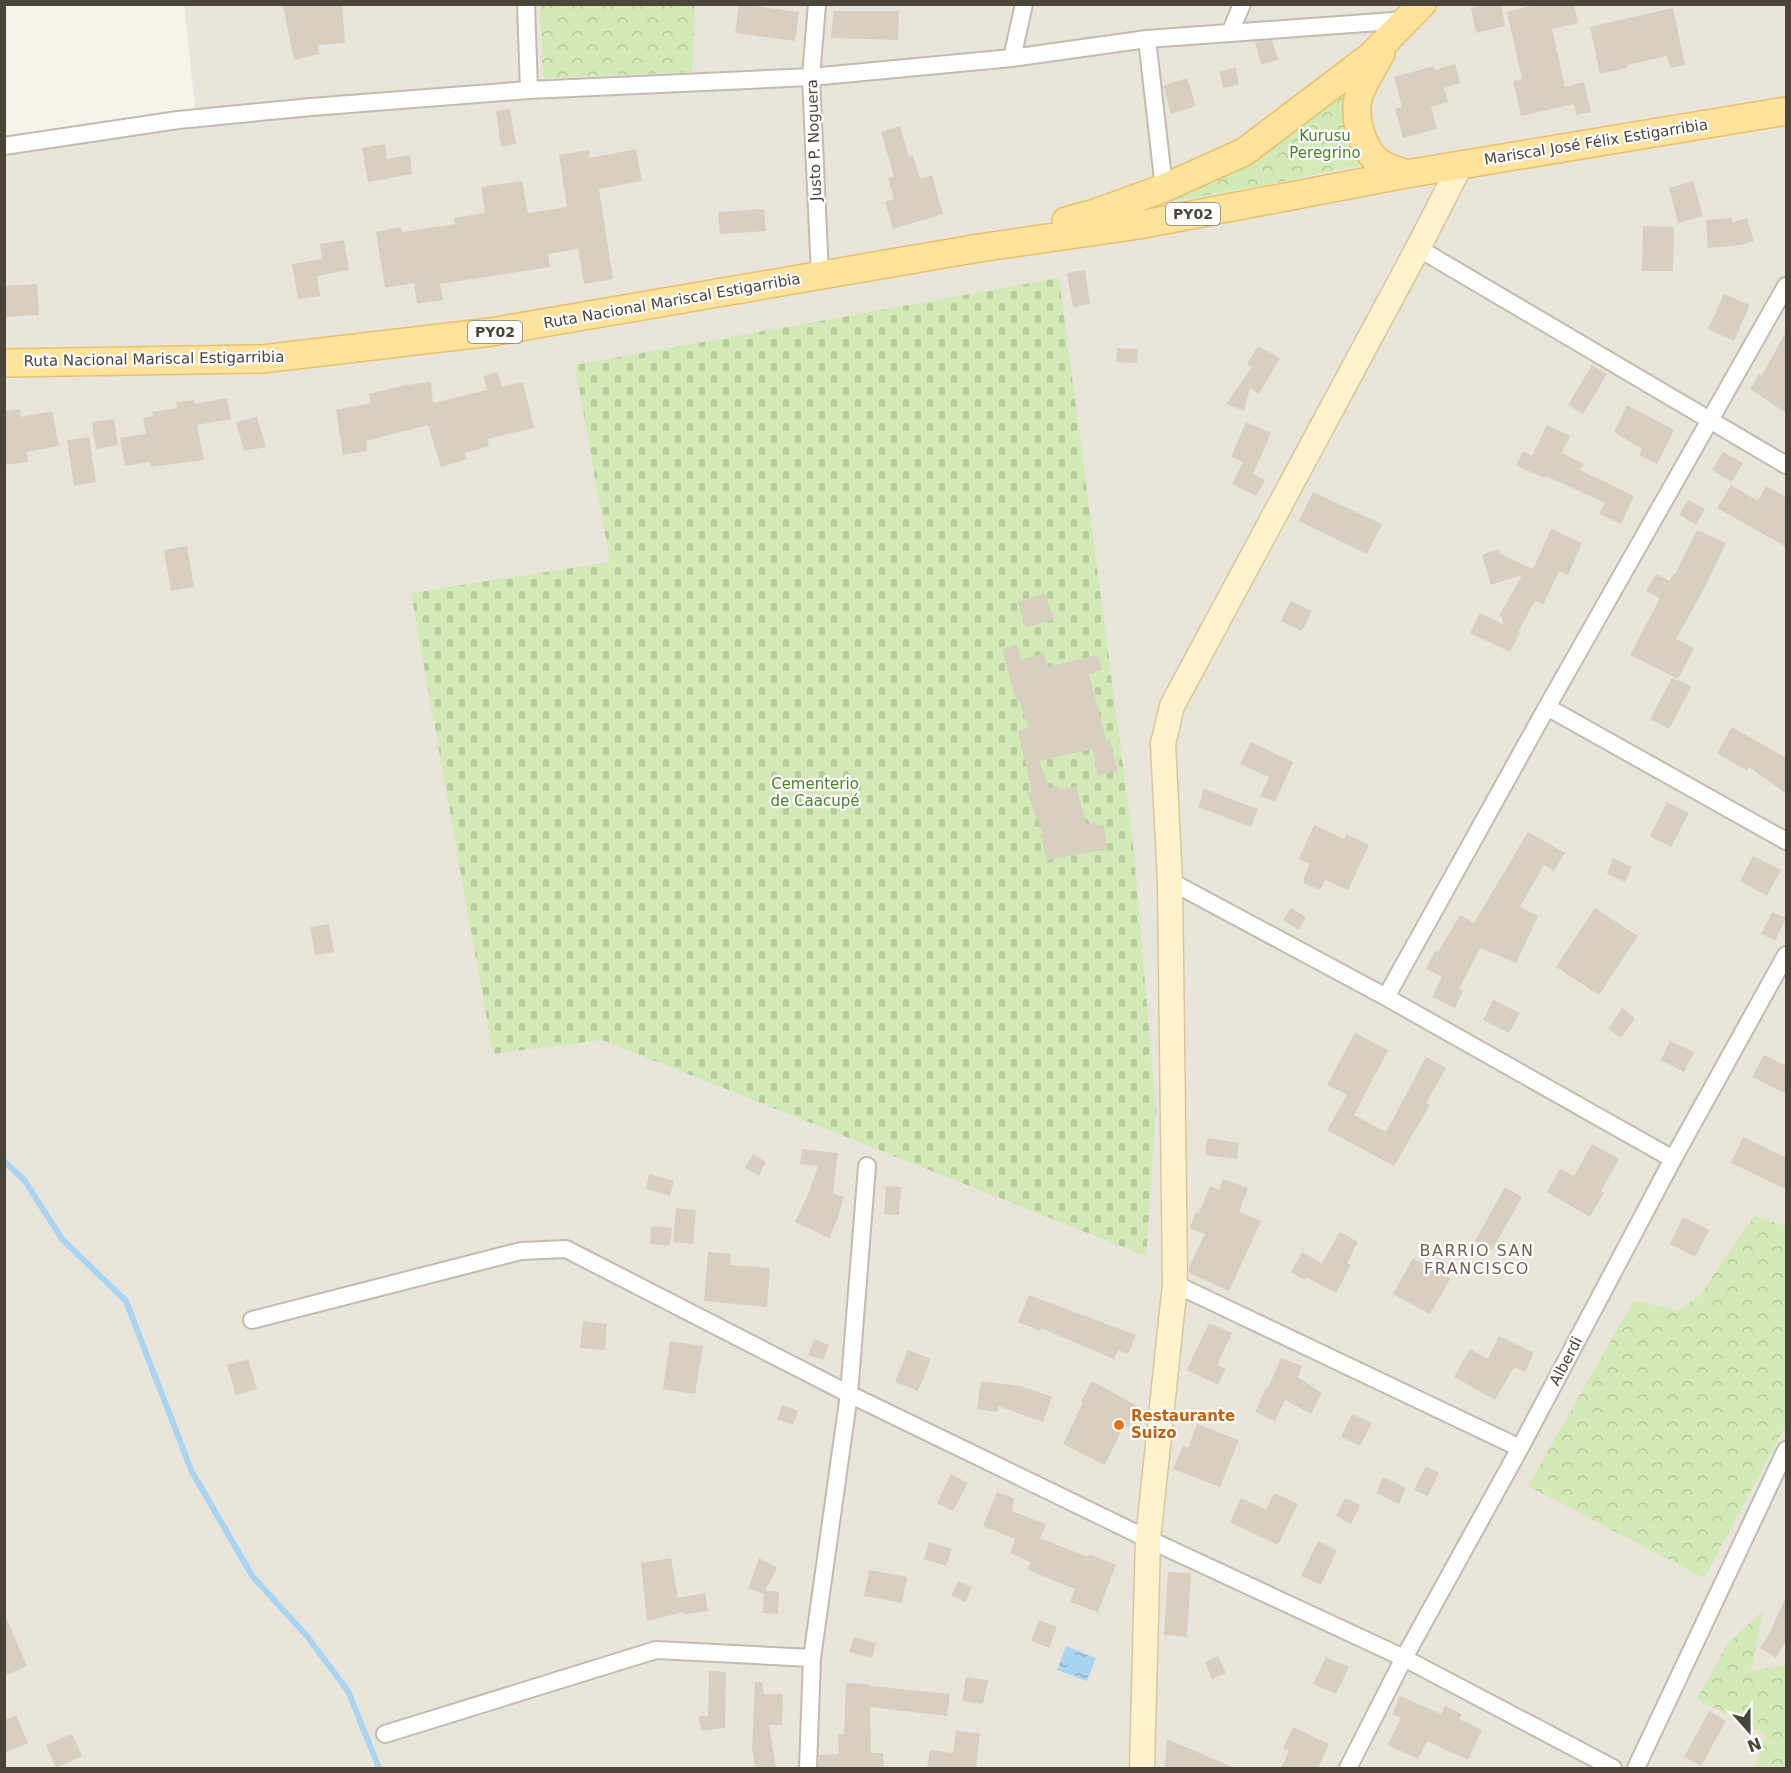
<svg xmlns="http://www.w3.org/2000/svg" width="1791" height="1773" font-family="'DejaVu Sans',sans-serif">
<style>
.residential{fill:#eae5da}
.forest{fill:url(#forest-crowns)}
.cemetery{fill:url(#cemetery-stones)}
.water{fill:url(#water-ripples)}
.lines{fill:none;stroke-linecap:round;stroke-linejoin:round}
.stream{stroke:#a9d4f2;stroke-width:6}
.building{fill:#d8cfc1}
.street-casing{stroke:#c2bbae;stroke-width:20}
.secondary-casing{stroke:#d6c79b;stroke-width:27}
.primary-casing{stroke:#e6c16a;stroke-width:30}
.street{stroke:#fff;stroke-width:16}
.secondary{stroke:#fff3cd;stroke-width:24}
.primary{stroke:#ffe39c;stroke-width:27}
.food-dot{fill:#e8710a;stroke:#fff;stroke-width:2}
.labels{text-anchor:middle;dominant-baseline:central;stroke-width:4.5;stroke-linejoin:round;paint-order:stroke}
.shield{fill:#fff;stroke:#817c74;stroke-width:1.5}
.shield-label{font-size:14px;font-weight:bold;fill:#4b4439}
.park-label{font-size:15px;fill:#4a7f2a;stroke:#fff}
.street-label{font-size:15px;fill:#4b4439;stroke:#fff}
.food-label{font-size:15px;font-weight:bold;fill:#c56008;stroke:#fff;text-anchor:start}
.neighbourhood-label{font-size:16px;letter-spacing:1.5px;fill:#6e6250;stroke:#fff}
</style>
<defs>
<pattern id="forest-crowns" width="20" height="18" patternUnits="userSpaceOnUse" patternTransform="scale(1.5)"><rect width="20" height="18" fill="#d2eab5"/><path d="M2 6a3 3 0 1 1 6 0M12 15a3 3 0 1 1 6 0" fill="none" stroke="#b6ca9c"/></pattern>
<pattern id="cemetery-stones" width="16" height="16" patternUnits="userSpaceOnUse" patternTransform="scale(1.5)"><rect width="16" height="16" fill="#d2eab5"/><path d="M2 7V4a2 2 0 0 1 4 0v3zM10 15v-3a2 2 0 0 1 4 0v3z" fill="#b6ca9c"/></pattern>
<pattern id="water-ripples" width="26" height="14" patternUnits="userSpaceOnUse" patternTransform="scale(1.5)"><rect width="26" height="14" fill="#a9d4f2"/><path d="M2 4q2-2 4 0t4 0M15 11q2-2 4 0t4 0" fill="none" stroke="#8caec5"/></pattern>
</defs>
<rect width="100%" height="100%" fill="#f6f3ec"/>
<path class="residential" d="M184,5H1786V1768H5L4,143L196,117Z"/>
<path class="forest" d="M540,5H695L692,72L543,78Z
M1348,91L1362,164L1360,165L1265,185L1169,202L1254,159L1315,117Z
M1754,1216L1786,1226V1425L1704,1578L1528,1486L1634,1300L1678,1311L1700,1295Z
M1763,1611L1751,1671L1786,1665V1768H1754L1766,1735L1697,1699L1728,1643Z"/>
<path class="cemetery" d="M1059,278L1133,843L1156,1110L1146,1256L602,1040L493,1054L411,593L610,562L575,365Z"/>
<path class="water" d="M1066,1646L1096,1658L1087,1681L1057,1670Z"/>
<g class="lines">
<path class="stream" d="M4,1161L25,1181L62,1239L126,1301L192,1472L253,1577L306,1635L348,1691L379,1768"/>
</g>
<path class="building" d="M291,4H342L345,43L318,45L319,54L294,60L283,6Z
M739,4L799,12L795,41L735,33Z
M1486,4H1501L1505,26L1476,33L1471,8Z
M1538,4H1574L1578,23L1552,29L1565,87L1584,82L1591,112L1576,115L1574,104L1521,116L1513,81L1522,79L1507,12Z
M1673,8L1685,65L1670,68L1667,56L1627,65V68L1600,74L1590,27Z
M834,11H899L898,40L831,38Z
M1272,40L1278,60L1261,64L1255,42Z
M1455,64L1460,83L1444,88L1448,102L1431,107L1437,129L1403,138L1395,109L1402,107L1394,77L1434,66L1435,70Z
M1236,68L1239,85L1223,88L1220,71Z
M1187,78L1196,106L1171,114L1163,86Z
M510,109L516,144L501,147L496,111Z
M900,126L909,157L913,155L920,179L932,175L943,214L893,229L885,202L894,199L888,178L894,176L881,132Z
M385,144L387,159L410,155L412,174L368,182L362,148Z
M636,149L642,181L599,189L613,279L584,284L578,249L548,254L550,267L440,284L443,300L417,304L414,283L385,288L376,232L401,227L402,232L455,224L454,218L485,213L481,187L522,181L528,213L567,207L559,155L589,150L590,158Z
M1693,181L1703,216L1678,223L1669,188Z
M764,209L766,231L720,234L718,212Z
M1732,218L1733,222L1747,218L1754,241L1741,245L1708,248L1706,220Z
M1643,226L1674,227L1673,271H1642Z
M344,240L349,270L317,276L320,296L298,299L292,264L322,259L320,244Z
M1085,270L1090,304L1073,307L1067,273Z
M37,284L39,315L4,317V286Z
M1724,294L1750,305L1734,341L1708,329Z
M1786,332V413L1750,389L1759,374L1762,375Z
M1258,346L1280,358L1259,394L1250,388L1244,411L1226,404L1252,367L1247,364Z
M1117,348L1138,349L1137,363L1116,362Z
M1592,365L1607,374L1583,414L1568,405Z
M498,372L502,387L523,382L534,428L487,439L489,446L465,453L467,459L441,467L428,425L366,441L367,451L343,455L336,410L371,403L369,394L406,385L431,382L433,403L487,390L484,376Z
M227,398L231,419L197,425L204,460L151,467L150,462L125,466L120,438L146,434L143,418L153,416L152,412L177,408L176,402L194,400L195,404Z
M1627,405L1674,430L1657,464L1639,455L1642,449L1614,432Z
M20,409L21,417L52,411L59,446L27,452L28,462L4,465V411Z
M257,417L266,447L244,451L236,422Z
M114,419L118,445L96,449L92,422Z
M1246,422L1271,433L1253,474L1265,480L1256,496L1232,484L1243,462L1231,457Z
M1547,425L1570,436L1562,453L1584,464L1580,470L1634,496L1621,524L1599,514L1605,503L1546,476L1544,478L1516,465L1523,451L1532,456Z
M89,437L96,482L74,486L67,440Z
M1723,452L1743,463L1732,482L1712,470Z
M1731,485L1758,501L1766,486L1786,497V547L1717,508Z
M1313,492L1382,524L1367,554L1299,521Z
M1688,500L1705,509L1696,525L1679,515Z
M1551,529L1582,543L1568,575L1559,571L1543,605L1535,601L1518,632L1520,633L1510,652L1470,633L1480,613L1504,625L1500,614L1522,575L1491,585L1482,555L1499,549L1500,554L1533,569Z
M1697,530L1726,543L1706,585L1676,639L1694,648L1678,679L1630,655L1660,598L1646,591L1656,574L1670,581L1673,574H1675Z
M187,546L194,587L171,591L164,550Z
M1045,593L1054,619L1026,628L1018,602Z
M1291,601L1312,611L1302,631L1281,621Z
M1017,644L1021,660L1044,653L1048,667L1097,655L1102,670L1089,674L1106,740L1109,739L1118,771L1098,776L1093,749L1039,761L1049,788L1059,786V789L1076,786L1086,824L1096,822L1097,826L1103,824L1108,849L1047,860L1040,834H1043L1027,793L1032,792L1018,731L1028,728L1020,702H1018L1014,693L1002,649Z
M1672,678L1692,686L1669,729L1650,719Z
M1732,727L1786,758V793L1749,767L1747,771L1717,753Z
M1251,742L1293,762L1275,802L1260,796L1269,777L1240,764Z
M1204,789L1258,809L1251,827L1198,807Z
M1667,802L1689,813L1671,847L1650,836Z
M1314,825L1344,839L1346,834L1369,845L1348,890L1325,880L1320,890L1304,883V877L1310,864L1299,859Z
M1528,832L1565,853L1554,871L1544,865L1520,907L1538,916L1516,963L1480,948L1459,989L1463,991L1455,1008L1432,997L1442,977L1426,969L1435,951L1438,952L1460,915L1474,923Z
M1753,856L1781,870L1767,896L1740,881Z
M1613,858L1632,867L1625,882L1607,874Z
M1291,908L1306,917L1299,930L1283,920Z
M1595,908L1638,936L1599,995L1556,967Z
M1772,912L1786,918L1775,941L1761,934Z
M329,924L334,952L315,955L310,927Z
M1493,1000L1520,1013L1509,1033L1483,1020Z
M1622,1008L1635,1018L1621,1038L1608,1029Z
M1355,1033L1388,1050L1354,1115L1386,1132L1426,1057L1446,1068L1426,1103L1430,1105L1394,1166L1327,1130L1347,1095L1327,1085Z
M1670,1041L1694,1052L1684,1072L1661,1060Z
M1764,1055L1786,1066V1094L1752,1077Z
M1743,1137L1786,1158V1189L1731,1163Z
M1207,1138L1239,1143L1237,1159L1205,1155Z
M1592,1144L1619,1159L1601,1191L1604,1193L1590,1217L1547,1192L1560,1169L1574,1176Z
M802,1149L838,1153L833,1193L844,1197L837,1220L829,1238L795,1222L809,1192L818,1166L800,1164Z
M753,1154L766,1162L759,1176L745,1168Z
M649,1174L674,1181L670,1196L646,1189Z
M1223,1179L1248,1188L1239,1212L1261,1221L1229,1291L1189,1273V1267L1205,1234L1190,1228L1196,1212L1199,1213L1210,1186L1219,1190Z
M886,1186L901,1187L899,1215L884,1214Z
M1505,1187L1522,1197L1492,1250L1475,1241Z
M676,1208L696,1210L693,1244L673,1242Z
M1683,1217L1709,1230L1695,1257L1670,1244Z
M651,1226L672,1228L670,1246L650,1244Z
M1340,1232L1358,1242L1347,1263L1351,1265L1336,1293L1306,1277L1305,1280L1291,1272L1302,1252L1322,1263Z
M708,1252L731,1254L730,1265L770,1268L767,1307L704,1301Z
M1413,1258L1450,1279L1430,1314L1393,1294Z
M1029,1295L1136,1335L1128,1354L1118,1350L1114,1359L1041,1328L1040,1331L1018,1322Z
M583,1321L607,1324L605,1350L580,1348Z
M1209,1323L1232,1333L1217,1365L1226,1369L1218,1385L1187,1370Z
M1499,1336L1534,1353L1525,1372L1514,1367L1495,1400L1454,1377L1470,1349L1488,1359Z
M814,1339L829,1345L823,1360L808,1355Z
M670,1341L703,1346L695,1394L663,1389Z
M908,1350L931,1359L918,1391L895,1382Z
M1281,1358L1302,1366L1298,1377L1322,1393L1311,1414L1285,1400L1275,1421L1255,1412L1266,1388H1268Z
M248,1359L257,1389L236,1395L227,1365Z
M981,1381L1021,1386L1052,1397L1043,1422L998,1406L997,1412L977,1409Z
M1092,1381L1139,1407L1128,1427L1124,1425L1105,1465L1063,1444L1083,1402L1081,1401Z
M782,1405L798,1411L793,1425L777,1419Z
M1352,1414L1372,1423L1360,1446L1341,1437Z
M1197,1424L1239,1440L1220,1487L1173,1469L1183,1446L1188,1448Z
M1426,1466L1439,1473L1428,1496L1414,1490Z
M951,1474L968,1483L953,1511L937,1503Z
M1383,1477L1406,1488L1399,1504L1376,1493Z
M997,1492L1014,1498L1012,1511L1046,1524L1040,1538L1088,1557L1089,1554L1116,1565L1098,1612L1070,1602L1075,1589L1028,1570L1031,1562L1010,1553L1015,1539L983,1526Z
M1274,1493L1298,1504L1278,1545L1230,1522L1241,1498L1266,1510Z
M1345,1498L1360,1505L1351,1524L1336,1516Z
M1318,1541L1337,1550L1321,1585L1301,1576Z
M929,1542L952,1549L946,1566L924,1559Z
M671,1558L678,1598L705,1593L708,1611L685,1614L684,1612L647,1621L641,1563Z
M759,1558L777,1567L765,1591L779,1592L778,1614L763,1613L764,1594L748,1588Z
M869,1570L907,1577L902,1603L864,1596Z
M1168,1572L1191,1573L1187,1637L1164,1635Z
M958,1581L972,1587L966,1602L951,1596Z
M1786,1596V1641L1776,1658L1760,1648L1770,1632Z
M4,1613L27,1666L4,1676Z
M1039,1620L1057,1627L1049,1648L1031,1641Z
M854,1637L876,1643L872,1658L849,1652Z
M1218,1656L1226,1673L1212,1679L1205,1662Z
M1326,1657L1349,1667L1336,1694L1313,1684Z
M709,1671L726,1672L725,1728L701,1731L699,1717L708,1715Z
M966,1677L988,1680L983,1704L962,1701Z
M755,1682H762L764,1694H783L782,1725H769L776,1768H755L752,1748Z
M846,1683L869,1684V1686L950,1694L947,1716L870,1707L871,1753H883L884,1768H818L819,1755L839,1754L838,1734H844Z
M1400,1696L1441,1714L1445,1706L1462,1714L1459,1719L1482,1730L1468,1760L1427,1741L1418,1759L1388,1745L1401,1718L1392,1714Z
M1709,1711L1726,1721L1701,1766L1684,1757Z
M16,1715L28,1743L4,1753V1720Z
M1293,1727L1329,1744L1318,1768H1281L1289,1751L1283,1748Z
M956,1731L980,1733L976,1768H927L930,1750L953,1753Z
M72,1734L82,1756L56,1768L46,1745Z
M1167,1739L1235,1768H1165Z"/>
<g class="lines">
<g class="street-casing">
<path id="street" d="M526,4L529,90
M817,4L811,77L820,276
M1230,33L1242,4
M1147,39L1164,188
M1012,58L1024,4
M4,146L178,120L311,107L529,90L811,77L1012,58L1147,39L1407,20
M1418,248L1786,465
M1547,707L1786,841
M1170,881L1386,997L1673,1159
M1386,997L1547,707L1786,286
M1175,1284L1520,1448
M252,1320L521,1251L566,1249L849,1394L1148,1539L1404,1658L1613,1768
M385,1734L656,1650L812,1658
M808,1768L812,1658L849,1394L867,1166
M1348,1768L1404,1658L1520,1448L1673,1159L1786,955
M1636,1768L1786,1450"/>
</g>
<g class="secondary-casing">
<path id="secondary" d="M1142,1768L1148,1539L1175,1284L1170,881L1163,744L1172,706L1418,248L1461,164"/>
</g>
<g class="primary-casing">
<path id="primary" d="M1381,53C1373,68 1362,84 1358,99C1354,119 1362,146 1376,160C1384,167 1396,170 1406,174
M1066,221L1095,213L1164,188L1244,152L1371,56L1422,4
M4,363L262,359L491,332L979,248L1139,225L1406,174L1786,111"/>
</g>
<use href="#street" class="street"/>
<use href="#secondary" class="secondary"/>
<use href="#primary" class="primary"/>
</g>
<circle class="food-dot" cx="1119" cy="1425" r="6"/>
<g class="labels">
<g class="shield">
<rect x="1166" y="203" width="54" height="22" rx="4.5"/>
<rect x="468" y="321" width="54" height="22" rx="4.5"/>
</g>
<g class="shield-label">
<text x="1193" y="214">PY02</text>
<text x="495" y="332">PY02</text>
</g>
<g class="park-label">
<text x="1325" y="136">Kurusu<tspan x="1325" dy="17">Peregrino</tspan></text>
<text x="815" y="784">Cementerio<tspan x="815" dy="17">de Caacupé</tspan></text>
</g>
<g class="street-label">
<text transform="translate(814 140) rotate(-92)">Justo P. Noguera</text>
<text transform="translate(1596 142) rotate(-9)">Mariscal José Félix Estigarribia</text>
<text transform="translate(672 301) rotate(-10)">Ruta Nacional Mariscal Estigarribia</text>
<text transform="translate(154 359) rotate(-1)">Ruta Nacional Mariscal Estigarribia</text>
<text transform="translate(1566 1361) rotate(-62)">Alberdi</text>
</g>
<g class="food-label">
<text x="1131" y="1416">Restaurante<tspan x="1131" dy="17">Suizo</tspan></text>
</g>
<g class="neighbourhood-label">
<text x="1477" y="1250">BARRIO SAN<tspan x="1477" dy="18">FRANCISCO</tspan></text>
</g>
</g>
<rect width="1791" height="1773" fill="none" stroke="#4b4439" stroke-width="12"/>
<g transform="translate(1749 1731) rotate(159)" stroke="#ffffff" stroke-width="4.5" paint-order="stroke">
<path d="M0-4.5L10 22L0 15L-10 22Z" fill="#4b4439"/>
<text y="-9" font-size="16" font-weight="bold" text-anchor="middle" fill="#4b4439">N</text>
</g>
</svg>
